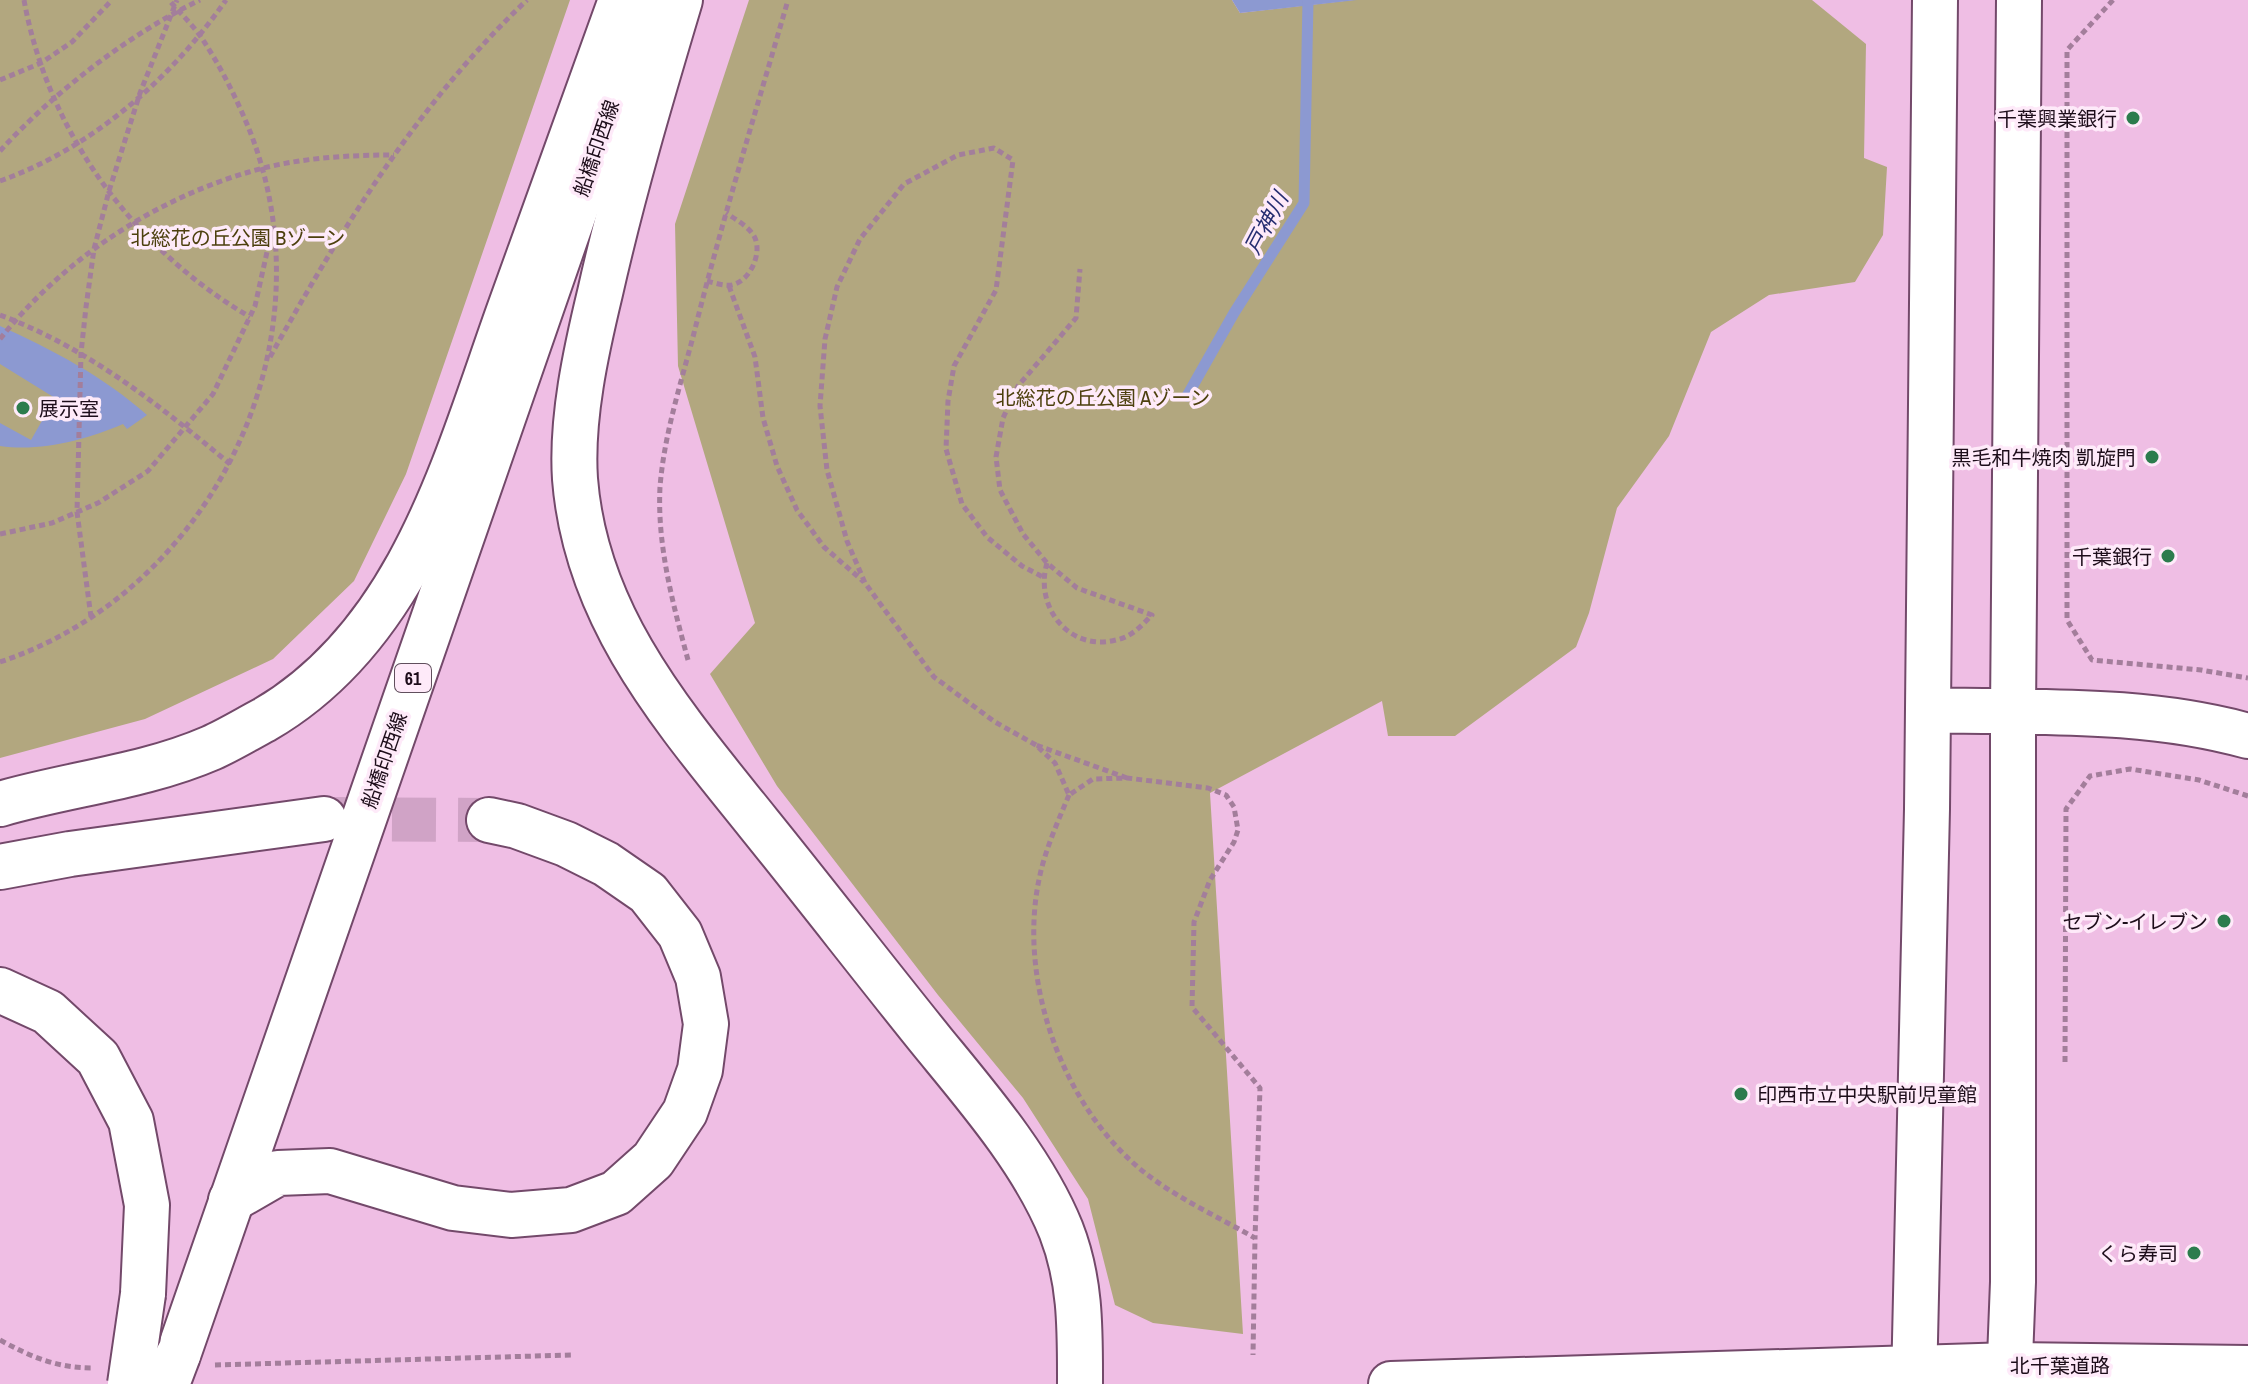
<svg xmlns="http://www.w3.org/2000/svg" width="2248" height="1384" font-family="'Archivo Narrow','Noto Sans JP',sans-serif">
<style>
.green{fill:#b2a77f}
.water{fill:#8c99d1}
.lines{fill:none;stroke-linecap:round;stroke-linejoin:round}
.stream{stroke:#8c99d1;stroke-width:11}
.trunk-tunnel{stroke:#d0a3c6;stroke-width:44;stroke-dasharray:44 22;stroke-linecap:butt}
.tertiary-casing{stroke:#73496a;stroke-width:48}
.primary-casing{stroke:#73496a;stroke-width:48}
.trunk-casing{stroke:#73496a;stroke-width:48}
.path{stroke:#a37e9b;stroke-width:5;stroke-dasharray:6 4;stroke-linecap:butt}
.tertiary{stroke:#fff;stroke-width:44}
.primary{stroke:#fff;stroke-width:44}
.trunk{stroke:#fff;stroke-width:44}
.primary-bridge-casing{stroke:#73496a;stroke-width:48;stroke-linecap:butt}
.trunk-bridge-casing{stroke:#73496a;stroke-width:48;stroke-linecap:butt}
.primary-bridge{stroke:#fff;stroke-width:44}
.trunk-bridge{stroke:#fff;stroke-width:44}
.poi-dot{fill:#2c7c4d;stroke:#feeaf9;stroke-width:3}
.labels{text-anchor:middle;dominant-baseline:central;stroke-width:7;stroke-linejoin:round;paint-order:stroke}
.shield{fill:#feeaf9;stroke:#604f5d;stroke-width:2}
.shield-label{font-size:18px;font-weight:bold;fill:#1d0d1a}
.poi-label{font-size:20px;fill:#1d0d1a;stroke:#feeaf9;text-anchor:end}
.street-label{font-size:20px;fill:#1d0d1a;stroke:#feeaf9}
.park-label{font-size:20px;fill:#4d400e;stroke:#feeaf9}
.water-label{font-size:22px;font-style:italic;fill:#272e71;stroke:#feeaf9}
</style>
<rect width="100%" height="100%" fill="#efbee4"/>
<path class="green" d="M0,0H570L406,474L354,581L273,659L145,719L0,758Z
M749,0H1232L1240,13L1353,0H1812L1866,44L1864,158L1887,167L1883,235L1855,282L1769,295L1711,332L1669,436L1617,508L1589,613L1576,647L1455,736H1388L1382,701L1210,793L1243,1334L1153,1323L1115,1305L1088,1199L1023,1098L938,995L777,786L710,674L755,623L678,366L675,224Z"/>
<path class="water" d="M1232,0H1357L1240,13Z
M0,326C53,350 103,376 147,415L127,429L123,424C86,440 40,452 0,446V423L31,440L55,398L0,364Z"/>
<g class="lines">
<path class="stream" d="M1187,396L1234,313L1304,203L1308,0"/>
<path class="trunk-tunnel" d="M326,819L489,820"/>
<g class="tertiary-casing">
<path id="tertiary" d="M1928,710C2035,713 2144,707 2248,736
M1914,1384L1927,809L1935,0
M2009,1384L2013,1282V712L2019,0"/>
</g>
<g class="primary-casing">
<path id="primary" d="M178,1355L648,0"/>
</g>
<g class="trunk-casing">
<path id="trunk" d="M680,0C651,97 622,195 600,293C586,351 571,419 575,479C586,619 675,719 759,824C818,897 875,971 934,1044C980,1100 1034,1163 1061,1230C1081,1281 1080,1330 1080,1384
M0,804C69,784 144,777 211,748C229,740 247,729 264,720C412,634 456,458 510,308C547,205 584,102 621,0
M0,867L70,854L324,819
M0,990L48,1012L98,1058L131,1121L147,1205L143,1294
M231,1200L278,1173L330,1171L453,1208L511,1215L571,1210L616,1193L653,1160L685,1112L700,1070L706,1024L698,977L680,934L648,893L606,864L566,844L517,826L489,820
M1391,1384L2011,1365L2248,1368"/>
</g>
<path class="path" d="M24,0C48,133 134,249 250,317
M2113,0L2067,50V620L2092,660L2201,670L2248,678
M0,80L41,63L72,42L112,0
M0,151C53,93 129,34 200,0
M0,181C92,148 171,79 226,0
M707,281C715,283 724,286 732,285C750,281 762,254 755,238C750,227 735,219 726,213
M729,286L755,357L763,418L777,466L797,510L824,547L864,582
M0,315C88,348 159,405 230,464
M0,339C63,260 153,200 249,172C296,158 346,155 394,155
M270,357C342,228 419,102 527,0
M0,534L52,523L98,503L148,471L213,394L255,306L271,234
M1047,563C1034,607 1069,652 1116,640C1132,637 1142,625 1152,615L1077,588L1047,563L1023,534L1000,490L996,457L1003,418L1018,386L1076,318L1080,269
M91,617L77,512L81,353L86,307L94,249L109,191L140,93L177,0
M688,660C673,604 657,546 660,487C664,435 681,383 694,333C722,221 756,111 788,0
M0,662C212,591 332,345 251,134C238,101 221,67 201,37C192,24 180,13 169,0
M1036,745L995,722L934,677L865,583L847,541L827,470L820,406L825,339L837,287L860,239L904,184L958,155L994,148L1013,160L996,290L954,366L948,401L946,449L962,504L987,537L1022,566L1043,577
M1127,778L1036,745L1055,763L1069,795L1093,779L1127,778L1208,788L1226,795L1234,807L1238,830L1234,842L1210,880L1194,922L1192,1007L1260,1088L1255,1238
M1069,795C1058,821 1046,848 1040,875C1016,980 1063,1111 1149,1176C1181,1200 1220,1218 1255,1238L1253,1355
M2065,1062L2066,809L2090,776L2130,769L2199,780L2248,796
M0,1340C31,1357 57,1368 93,1368
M215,1365L572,1355"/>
<use href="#tertiary" class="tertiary"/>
<use href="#primary" class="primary"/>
<use href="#trunk" class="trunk"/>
<g class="primary-bridge-casing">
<path id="primary-bridge" d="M167,1384L178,1355"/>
</g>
<g class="trunk-bridge-casing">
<path id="trunk-bridge" d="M130,1384L143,1294"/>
</g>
<use href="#primary-bridge" class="primary-bridge"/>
<use href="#trunk-bridge" class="trunk-bridge"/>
</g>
<g class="poi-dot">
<circle cx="2133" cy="118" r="8"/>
<circle cx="23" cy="408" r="8"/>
<circle cx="2152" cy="457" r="8"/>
<circle cx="2168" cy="556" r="8"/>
<circle cx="2224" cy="921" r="8"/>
<circle cx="1741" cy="1094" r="8"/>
<circle cx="2194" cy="1253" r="8"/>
</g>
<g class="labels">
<rect class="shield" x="395" y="664" width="36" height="28" rx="6"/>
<g class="shield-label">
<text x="413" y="678">61</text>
</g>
<g class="poi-label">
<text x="2117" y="118">千葉興業銀行</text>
<text x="39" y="408" text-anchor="start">展示室</text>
<text x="2136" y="457">黒毛和牛焼肉 凱旋門</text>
<text x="2152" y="556">千葉銀行</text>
<text x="2208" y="921">セブン-イレブン</text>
<text x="1757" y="1094" text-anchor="start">印西市立中央駅前児童館</text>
<text x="2178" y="1253">くら寿司</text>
</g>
<g class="street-label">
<text transform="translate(596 148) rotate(-71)">船橋印西線</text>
<text transform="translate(384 760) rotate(-71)">船橋印西線</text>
<text x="2060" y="1365">北千葉道路</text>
</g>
<g class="park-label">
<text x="238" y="237">北総花の丘公園 Bゾーン</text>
<text x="1103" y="397">北総花の丘公園 Aゾーン</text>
</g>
<g class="water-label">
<text transform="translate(1266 223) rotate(-62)">戸神川</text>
</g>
</g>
</svg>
